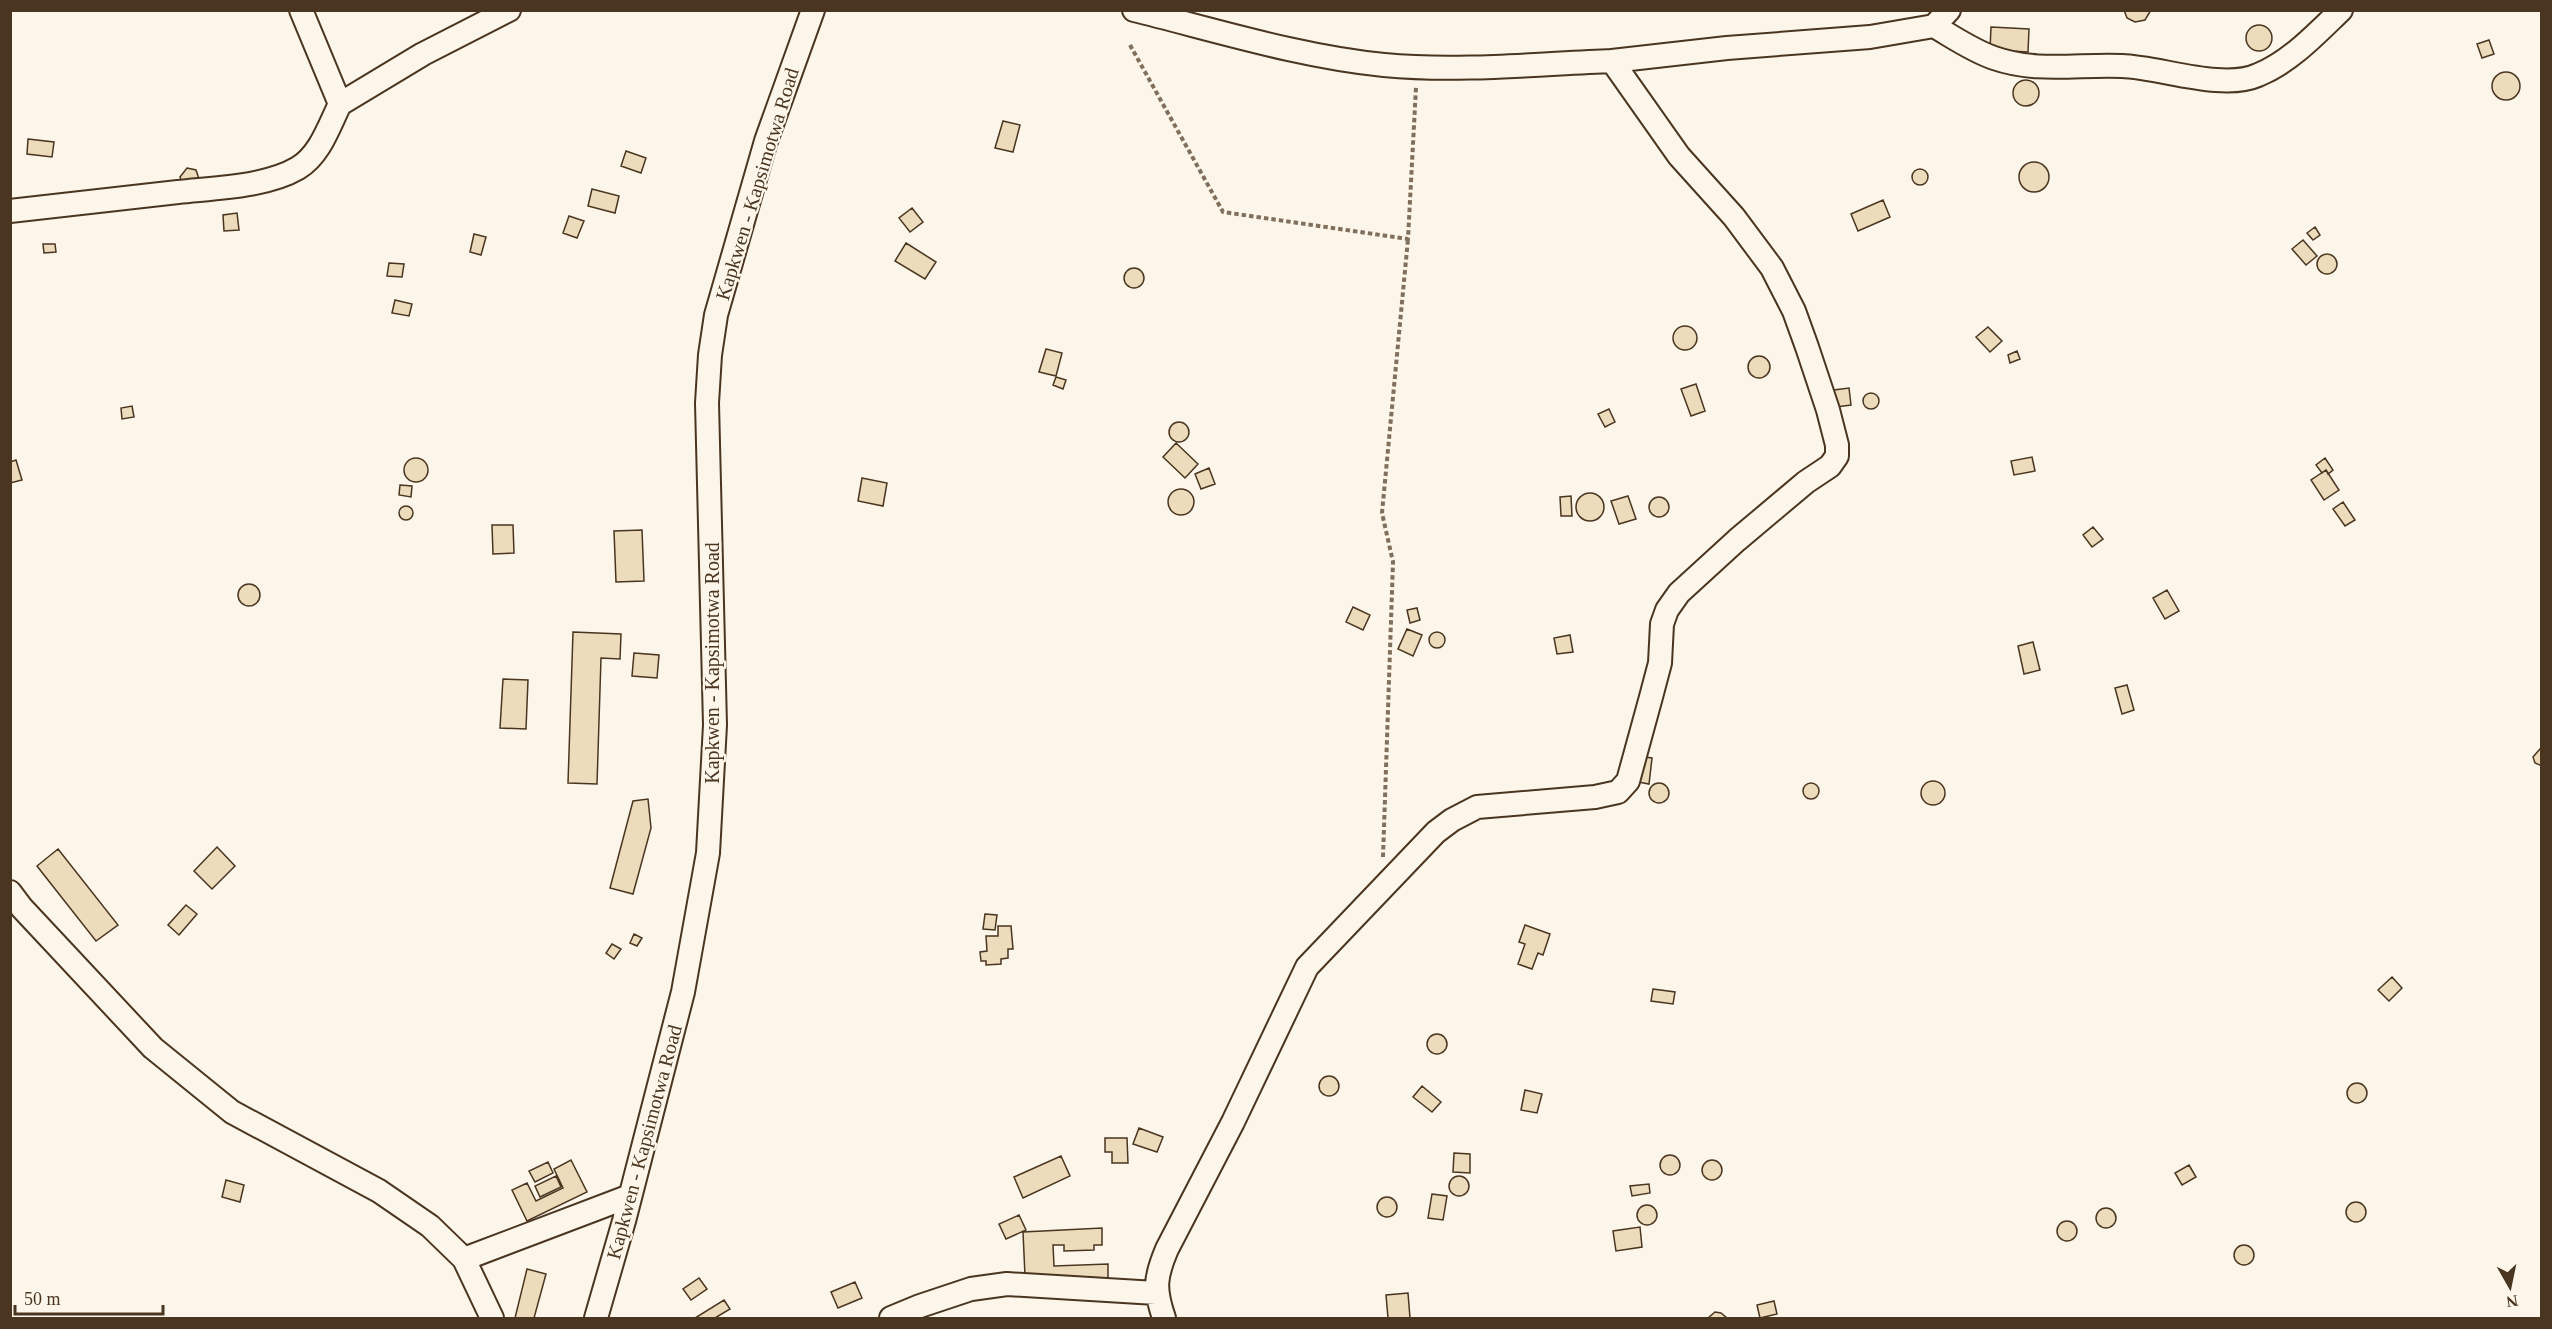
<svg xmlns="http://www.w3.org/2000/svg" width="2552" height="1329" font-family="Georgia,serif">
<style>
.building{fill:#ecdcbc;stroke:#4a3520;stroke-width:1.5}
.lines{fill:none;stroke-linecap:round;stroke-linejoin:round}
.minor-casing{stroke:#4a3520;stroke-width:26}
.path{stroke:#7f6f5c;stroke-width:4;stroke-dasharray:4.5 3;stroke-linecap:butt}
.minor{stroke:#fbf6e9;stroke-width:22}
.labels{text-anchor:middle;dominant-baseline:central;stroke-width:4.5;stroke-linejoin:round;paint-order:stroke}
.street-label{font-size:20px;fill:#4a3520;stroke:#fbf6e9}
</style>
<rect width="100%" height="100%" fill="#fbf6e9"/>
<path class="building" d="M2124,10H2151L2145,20L2135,22L2127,18Z
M2246 38a13 13 0 1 1 26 0a13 13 0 1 1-26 0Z
M1991,27L2029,29L2028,52L1990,50Z
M2489,40L2494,54L2482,58L2477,44Z
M2492 86a14 14 0 1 1 28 0a14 14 0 1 1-28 0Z
M2013 93a13 13 0 1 1 26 0a13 13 0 1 1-26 0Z
M1003,121L1020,125L1013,152L995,148Z
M28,139L54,142L52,157L27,154Z
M626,151L646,158L641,173L621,166Z
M2019 177a15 15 0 1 1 30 0a15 15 0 1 1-30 0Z
M187,168L196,170L199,179L182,183L180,177Z
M1912 177a8 8 0 1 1 16 0a8 8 0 1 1-16 0Z
M592,189L619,196L615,213L588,206Z
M1883,200L1890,217L1858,231L1851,214Z
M912,208L923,222L910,232L899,218Z
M237,213L239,230L224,231L223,215Z
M569,216L584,221L577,238L563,233Z
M2315,227L2320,235L2313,240L2307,233Z
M474,234L486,237L481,255L470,252Z
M2303,240L2317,256L2306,265L2292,249Z
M906,243L936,262L925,279L895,261Z
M43,244H55L56,252L44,253Z
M2317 264a10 10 0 1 1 20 0a10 10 0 1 1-20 0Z
M389,263L404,264L402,277L387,276Z
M1124 278a10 10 0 1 1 20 0a10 10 0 1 1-20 0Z
M395,300L412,304L409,316L392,313Z
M1673 338a12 12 0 1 1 24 0a12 12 0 1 1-24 0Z
M1988,327L2002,341L1990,352L1976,337Z
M1046,349L1062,353L1056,376L1039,372Z
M2017,351L2020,359L2010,363L2008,355Z
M1748 367a11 11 0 1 1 22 0a11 11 0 1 1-22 0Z
M1056,377L1066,380L1063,389L1053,385Z
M1696,384L1705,411L1691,416L1681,389Z
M1849,388L1851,405L1836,407L1834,390Z
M1863 401a8 8 0 1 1 16 0a8 8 0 1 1-16 0Z
M132,406L134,417L122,419L121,408Z
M1609,409L1615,422L1605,427L1598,414Z
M1169 432a10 10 0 1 1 20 0a10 10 0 1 1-20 0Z
M1176,443L1198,464L1185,478L1163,457Z
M2032,457L2035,471L2014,475L2011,461Z
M404 470a12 12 0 1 1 24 0a12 12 0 1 1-24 0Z
M2325,458L2333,470L2328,474L2326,470L2322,473L2316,465Z
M16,460L22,480L10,483V462Z
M1209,468L1215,484L1201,489L1195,474Z
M2326,470L2339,490L2324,500L2311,480Z
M862,478L887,483L883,506L858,501Z
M400,485L412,486L411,497L399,495Z
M1168 502a13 13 0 1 1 26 0a13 13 0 1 1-26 0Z
M1576 507a14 14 0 1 1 28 0a14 14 0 1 1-28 0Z
M1571,496L1572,516H1561L1560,497Z
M1628,496L1636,519L1619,524L1611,501Z
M1649 507a10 10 0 1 1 20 0a10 10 0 1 1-20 0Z
M2343,502L2355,520L2345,526L2333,509Z
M399 513a7 7 0 1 1 14 0a7 7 0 1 1-14 0Z
M492,525H513L514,553L493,554Z
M2093,527L2103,539L2092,547L2083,535Z
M642,530L644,581L616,582L614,531Z
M238 595a11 11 0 1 1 22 0a11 11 0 1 1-22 0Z
M2167,590L2179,611L2165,619L2153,598Z
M1353,607L1370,615L1363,630L1346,622Z
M1417,608L1420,620L1410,623L1407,610Z
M1407,629L1422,635L1413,656L1398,649Z
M1429 640a8 8 0 1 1 16 0a8 8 0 1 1-16 0Z
M573,632L621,634L620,659L601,658L597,784L568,783Z
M1570,635L1573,652L1557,654L1554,638Z
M2033,642L2040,670L2024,674L2018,646Z
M634,653L659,655L657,678L632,676Z
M503,679L528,680L526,729L500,728Z
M2127,685L2134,710L2122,714L2115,688Z
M2540,749H2542V766L2535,763L2533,757Z
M1637,756L1652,758L1649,784L1633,781Z
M1921 793a12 12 0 1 1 24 0a12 12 0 1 1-24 0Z
M1803 791a8 8 0 1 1 16 0a8 8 0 1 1-16 0Z
M1649 793a10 10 0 1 1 20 0a10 10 0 1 1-20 0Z
M648,799L651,828L633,894L610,888L633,801Z
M217,847L235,866L212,889L194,871Z
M58,849L118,925L96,941L37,866Z
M186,905L197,914L179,935L168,925Z
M985,914L997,915L995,930L983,929Z
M1525,925L1550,934L1543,955L1538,953L1532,969L1518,964L1525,944L1519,942Z
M998,926H1011L1013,949H1008V958L1001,959V964L986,965V961H981L980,952L987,951L986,936H998Z
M634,934L642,938L637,946L630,943Z
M612,944L621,949L614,959L606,953Z
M2392,977L2402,988L2389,1001L2378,990Z
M1653,989L1675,992L1673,1004L1651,1001Z
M1427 1044a10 10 0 1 1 20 0a10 10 0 1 1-20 0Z
M1319 1086a10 10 0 1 1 20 0a10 10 0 1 1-20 0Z
M2347 1093a10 10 0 1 1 20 0a10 10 0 1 1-20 0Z
M1422,1086L1441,1102L1432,1112L1413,1097Z
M1525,1090L1542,1094L1537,1113L1521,1110Z
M1139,1128L1163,1137L1157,1152L1133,1144Z
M1105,1138H1127L1128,1163H1112V1152H1105Z
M1454,1153L1470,1154V1173L1453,1172Z
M1660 1165a10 10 0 1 1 20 0a10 10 0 1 1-20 0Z
M1061,1156L1070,1176L1023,1198L1014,1177Z
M571,1160L587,1192L527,1221L512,1190L527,1183L536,1201L563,1188L554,1169Z
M1702 1170a10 10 0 1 1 20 0a10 10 0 1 1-20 0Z
M548,1162L553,1173L535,1182L529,1171Z
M2189,1165L2196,1177L2182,1185L2175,1173Z
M556,1176L561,1187L540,1197L535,1186Z
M1449 1186a10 10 0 1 1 20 0a10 10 0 1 1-20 0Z
M226,1180L244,1185L240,1202L222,1197Z
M1649,1184L1650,1193L1632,1196L1630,1186Z
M1432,1194L1447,1196L1443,1220L1428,1218Z
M1377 1207a10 10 0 1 1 20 0a10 10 0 1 1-20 0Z
M2346 1212a10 10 0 1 1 20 0a10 10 0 1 1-20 0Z
M1637 1215a10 10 0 1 1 20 0a10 10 0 1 1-20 0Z
M2096 1218a10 10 0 1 1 20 0a10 10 0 1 1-20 0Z
M1019,1215L1026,1230L1006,1239L999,1224Z
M2057 1231a10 10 0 1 1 20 0a10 10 0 1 1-20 0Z
M1640,1227L1642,1247L1616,1251L1613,1231Z
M1102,1228V1245H1094V1250L1064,1251V1245H1053L1054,1266L1108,1264V1280L1054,1282V1275L1025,1276L1023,1232Z
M2234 1255a10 10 0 1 1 20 0a10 10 0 1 1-20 0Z
M527,1269L546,1274L534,1318H515Z
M699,1278L707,1289L691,1300L683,1289Z
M855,1282L862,1298L838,1308L831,1292Z
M1408,1293L1410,1318H1388L1386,1295Z
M724,1300L730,1309L715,1318H695Z
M1774,1301L1777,1314L1760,1318L1757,1305Z
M1715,1312L1721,1313L1727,1318H1708Z"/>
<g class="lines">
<g class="minor-casing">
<path id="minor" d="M301,10L340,104L423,54L509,10
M1134,10C1215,30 1301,57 1384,65C1457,72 1537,64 1612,61L1679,156L1734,217L1772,268L1794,311L1807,347L1828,410L1837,445V456L1830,466L1806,482L1737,540L1679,593L1667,610L1662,624L1660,663L1651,697L1628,781L1618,792L1595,797L1477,807L1452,820L1436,832L1307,967L1233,1122L1167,1249C1155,1277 1154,1289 1164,1318
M1934,26C1953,37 1973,51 1994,58C2037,73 2078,64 2122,66C2160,67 2222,91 2258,75C2290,62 2316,34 2341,10
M1612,61L1727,48L1870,37L1934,26L1949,10
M10,211C66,205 122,198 178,192C214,188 266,187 298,168C320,155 329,126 340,104
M10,892L22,908L153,1048L232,1112L379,1191L430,1226L464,1259L492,1318
M464,1259L630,1196
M596,1318L624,1221L683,992L708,853L715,725L707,403L710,355L716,315L766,141L813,10
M891,1318L920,1306L971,1289L1007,1284L1156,1293"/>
</g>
<path class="path" d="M1130,45L1223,212L1408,239L1416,87
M1383,857L1393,562L1382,513L1408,239"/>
<use href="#minor" class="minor"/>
</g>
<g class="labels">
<g class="street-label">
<text transform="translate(757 184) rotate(-73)">Kapkwen - Kapsimotwa Road</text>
<text transform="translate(712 663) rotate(-90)">Kapkwen - Kapsimotwa Road</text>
<text transform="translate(644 1142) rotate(-75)">Kapkwen - Kapsimotwa Road</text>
</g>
</g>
<rect width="2552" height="1329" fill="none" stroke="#4a3520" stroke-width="24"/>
<g transform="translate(2510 1287) rotate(171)" stroke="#fbf6e9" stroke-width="4.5" paint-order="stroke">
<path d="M0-4.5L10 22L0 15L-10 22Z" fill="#4a3520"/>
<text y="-9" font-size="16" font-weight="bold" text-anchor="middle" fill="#4a3520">N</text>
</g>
<path d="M15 1305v9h148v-9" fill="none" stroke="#4a3520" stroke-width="3"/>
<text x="24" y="1305" font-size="18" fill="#4a3520" stroke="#fbf6e9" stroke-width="4.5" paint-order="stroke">50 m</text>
</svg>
